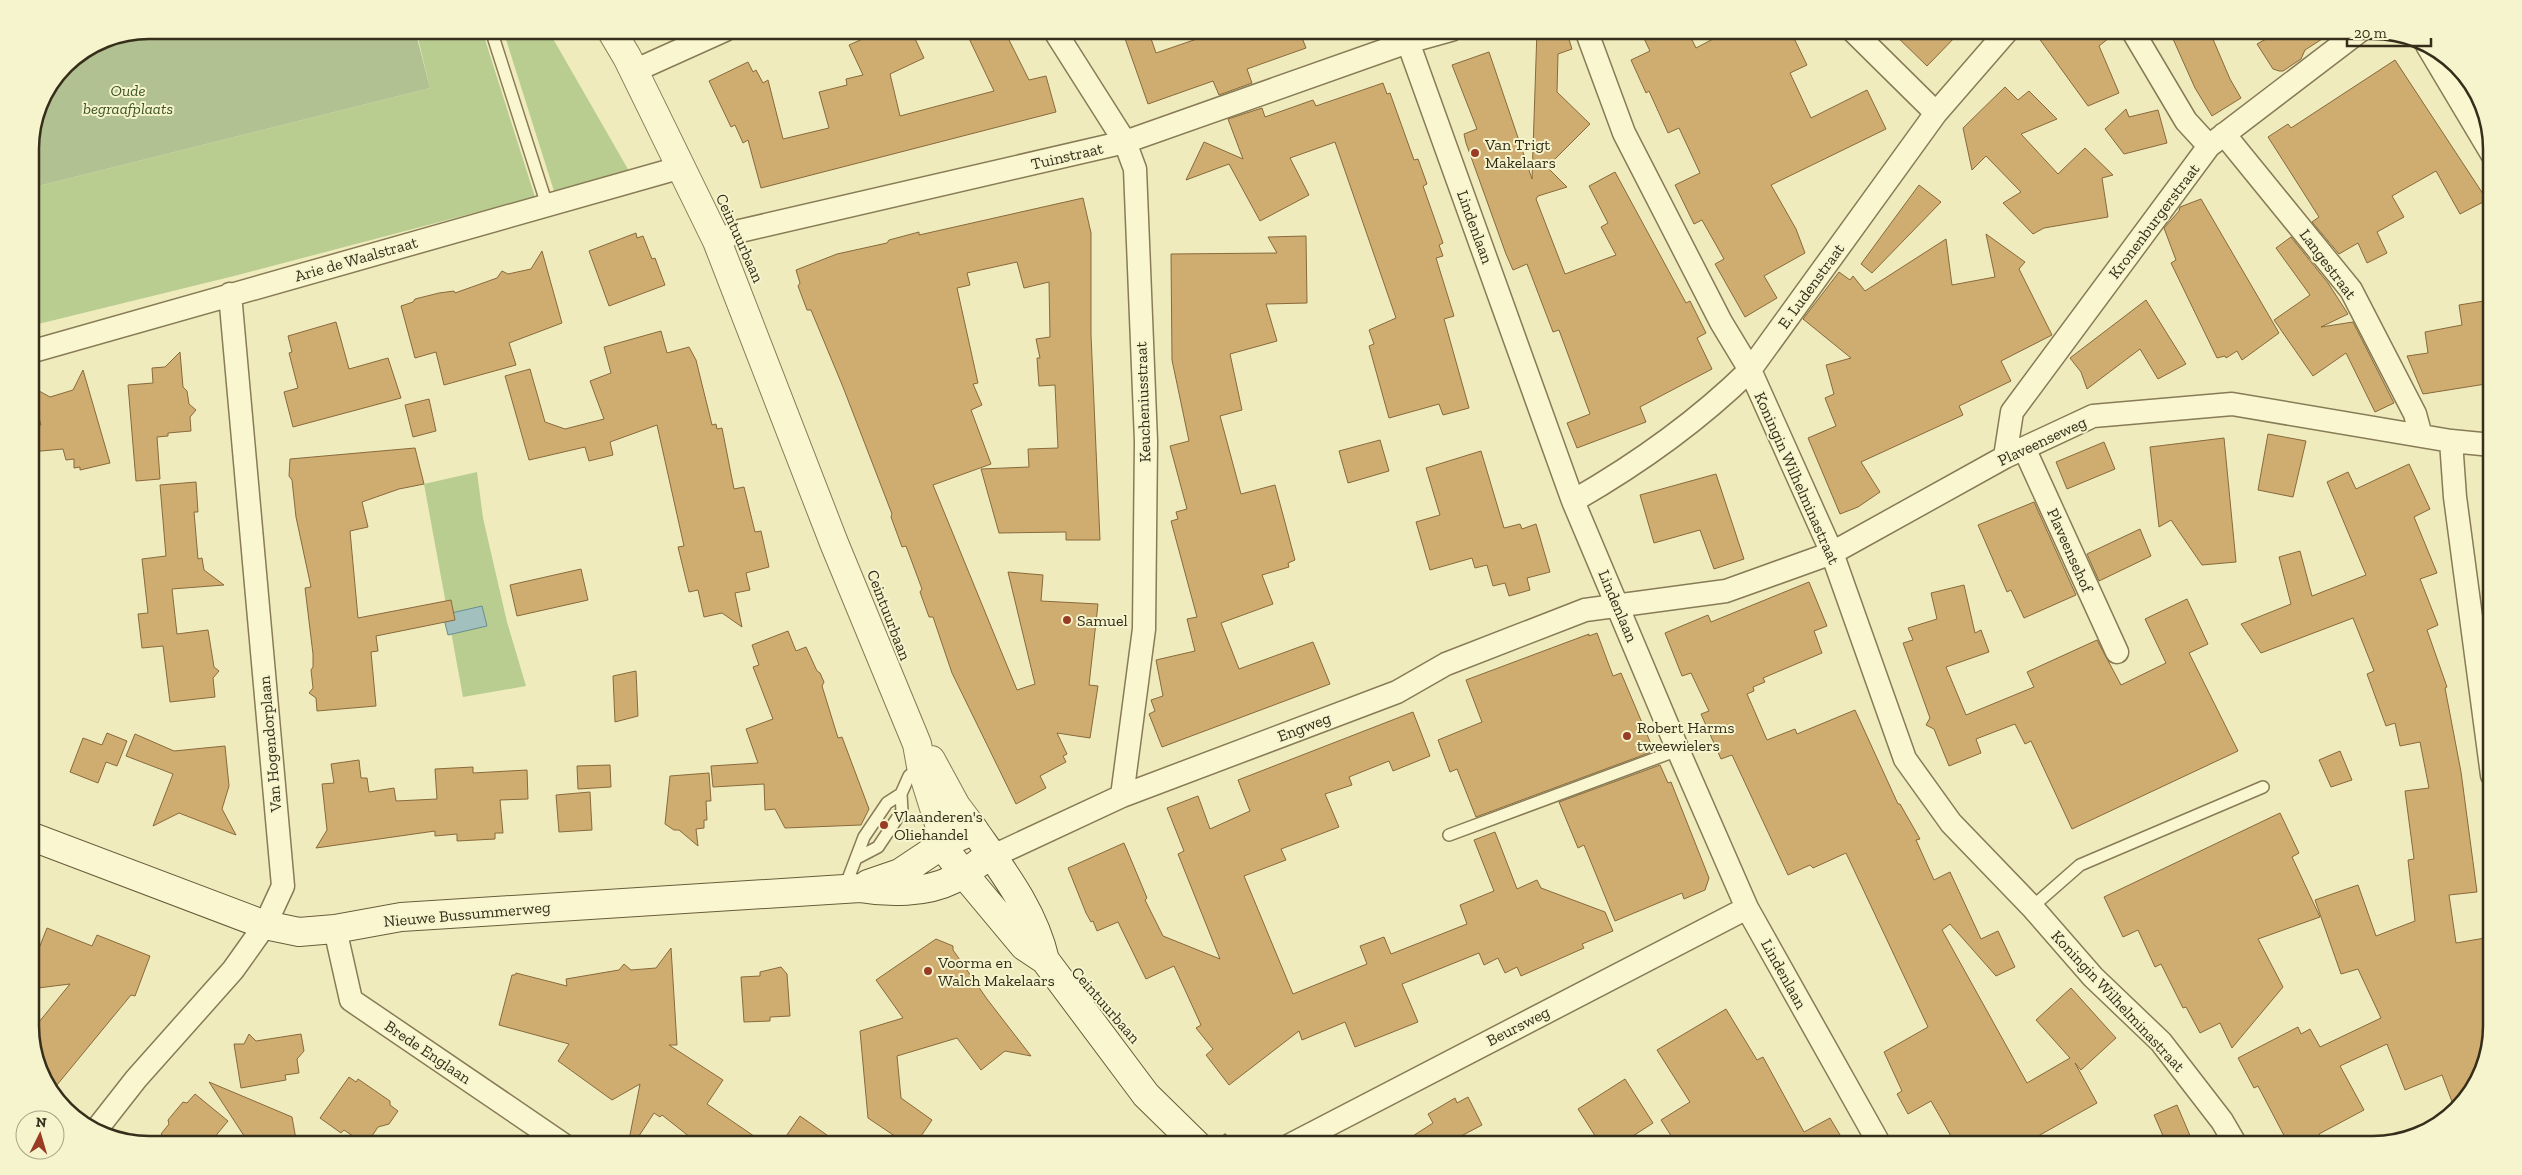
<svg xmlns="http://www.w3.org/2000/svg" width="2522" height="1175" font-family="'Zilla Slab',serif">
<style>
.green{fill:#b9cd91}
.cemetery{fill:#b1c191}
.water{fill:#a1c0be;stroke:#688e8d}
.building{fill:#cfad71;stroke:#886a3b}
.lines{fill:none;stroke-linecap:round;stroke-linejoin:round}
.service-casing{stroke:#887b56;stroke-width:14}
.minor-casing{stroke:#887b56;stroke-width:25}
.tertiary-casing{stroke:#887b56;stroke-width:30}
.secondary-casing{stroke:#695c39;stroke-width:30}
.path{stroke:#887b56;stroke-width:3;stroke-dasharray:4 2.5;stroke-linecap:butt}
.service{stroke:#faf7d0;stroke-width:11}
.minor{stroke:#faf7d0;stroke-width:22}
.tertiary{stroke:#faf7d0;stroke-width:28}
.secondary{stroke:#faf7d0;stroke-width:28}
.poi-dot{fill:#993c23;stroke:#f6f4cd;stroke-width:2}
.labels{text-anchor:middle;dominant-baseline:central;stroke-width:4;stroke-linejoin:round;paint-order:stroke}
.park-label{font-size:16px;font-style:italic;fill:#3c5421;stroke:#f6f4cd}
.poi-label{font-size:16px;fill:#362e1b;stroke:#f6f4cd;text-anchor:start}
.street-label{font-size:16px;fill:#362e1b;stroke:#f6f4cd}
.rim{fill:none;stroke:#362e1b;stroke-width:2.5}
</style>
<rect width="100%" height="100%" fill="#efebbd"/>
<path class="green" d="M416,30H482L535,197L234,276L30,326V188L430,88Z
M503,30H548L629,171L554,191Z
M477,472L483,518L507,622L526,686L463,697L424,484Z"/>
<path class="cemetery" d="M149,30H415L430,88L30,188V141L39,103L65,65L103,39Z"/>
<path class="water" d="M482,606L487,626L448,635L443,615Z"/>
<path class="building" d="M883,30H911L924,58L890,74L900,116L994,91L965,30H1004L1029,80L1046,76L1056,112L761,188L748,140L743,143L735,125L731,127L709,81L748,62L753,72L756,70L763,83L768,80L783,139L829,128L819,92L847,85L846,79L863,75L849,45Z
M1122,30H1148L1156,53L1223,30H1299L1306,48L1247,69L1252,83L1219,95L1213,81L1148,104Z
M1537,30H1566L1572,49L1558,54L1557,92L1590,124L1547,167L1567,187L1538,196L1536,199L1565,274L1616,255L1601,227L1608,223L1589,186L1615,172L1686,303L1690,301L1706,333L1697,338L1712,369L1640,407L1646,422L1577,448L1567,423L1590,414L1559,330L1553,332L1527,264L1513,270L1506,254L1466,143L1464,134L1477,129L1452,65L1489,52L1532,179Z
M1640,30H1687L1696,48L1730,30H1790L1807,65L1790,73L1811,118L1867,90L1886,129L1771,185L1796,229L1805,253L1764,276L1777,298L1745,317L1715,264L1724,259L1702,220L1694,224L1675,185L1700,173L1679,128L1668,133L1649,91L1646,93L1631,60L1650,51Z
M1890,30H1962L1927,66Z
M2033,30H2119L2099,46L2119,93L2088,106Z
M2169,30H2209L2230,79L2241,98L2212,116L2195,88Z
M2282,30H2336L2305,50L2301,59L2283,71H2279L2273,69L2257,44Z
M2395,60L2487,200L2460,214L2436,171L2392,196L2404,217L2377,232L2387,253L2367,263L2358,243L2339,254L2312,222L2319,217L2268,137L2288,124L2291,128Z
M1383,83L1387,94L1390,93L1414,160L1418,159L1427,184L1423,186L1443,243L1439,245L1443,256L1436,258L1454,316L1444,319L1469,408L1443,415L1439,404L1389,418L1369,346L1374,344L1369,330L1396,318L1335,142L1290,158L1309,195L1260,221L1229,164L1186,180L1204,142L1243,159L1228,119L1262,108L1265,117L1313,100L1316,106Z
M2005,87L2018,100L2029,91L2057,119L2021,134L2058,174L2085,148L2113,175L2102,178L2108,217L2044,228L2033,234L2003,203L2021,192L1986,156L1972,170L1963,128Z
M2126,109L2129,117L2158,110L2167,143L2124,154L2105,129Z
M1919,185L1941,202L1872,273L1861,264Z
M1083,198L1091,233V335L1100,540H1066V532L999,533L981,469L1029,467L1028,449L1058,448L1055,385L1039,386L1037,358H1040L1036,339L1050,337L1049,282L1024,288L1017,262L967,273L970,285L957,288L978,383L973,384L982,405L971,410L991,464L933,485L1017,690L1035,684L1008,572L1043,575L1041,601L1098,604L1089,685L1098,686L1090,738L1057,733L1067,754L1063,756L1066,762L1040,776L1046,788L1016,804L952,673L933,617H929L920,592L922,589L906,546L902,547L891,517L892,514L843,387L811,310H807L798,286L800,283L796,270L837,254L887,243L889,240L919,232V235Z
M2201,199L2279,333L2242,360L2237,351L2226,358L2225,356L2217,358L2171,263L2176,260L2164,228L2179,211L2180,207Z
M636,233L637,238L643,236L652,259L655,258L665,285L609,306L589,251Z
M1986,234L2025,262L2019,269L2052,335L2001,361L2011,381L1959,406L1963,415L1861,462L1880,492L1858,507L1840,514L1808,438L1836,426L1825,398L1834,394L1826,365L1851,358L1803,319L1839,272L1850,280L1853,276L1865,291L1946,239L1952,285L1995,277Z
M1306,236L1307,303L1266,304L1277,341L1230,354L1242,410L1220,416L1241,494L1275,485L1295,560L1288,563L1289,567L1262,575L1273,604L1221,623L1239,669L1313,642L1330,684L1162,747L1149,714L1155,711L1151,700L1163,696L1156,660L1195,651L1187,619L1197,617L1171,521L1178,519L1176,512L1187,509L1170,446L1189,441L1172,360L1171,254L1277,253L1268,237Z
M2291,237L2328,283L2348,314L2321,327L2353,322L2394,403L2375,412L2346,353L2313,376L2274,320L2310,295L2276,248Z
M542,251L562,323L509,343L516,365L444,385L436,352L415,358L401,306L413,302L415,299L439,293L454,291L455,293L497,278L502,271L508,274L531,269Z
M2146,300L2186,364L2158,379L2140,349L2087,389L2081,372L2070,358Z
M2484,301L2492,352V383L2423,394L2407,356L2428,353L2425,332L2462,325L2459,305Z
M336,322L349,369L388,358L401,398L293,427L284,392L298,388L289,353L292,352L288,336Z
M661,331L667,353L689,347L696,360L712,425L716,424L717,429L722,428L734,489L744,487L755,532L761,531L769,567L746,573L750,590L735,593L742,627L722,613L704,617L698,590L689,592L678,547L684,546L657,425L610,442L613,455L589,461L585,447L529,460L505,376L530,369L545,422L565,429L604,419L590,381L611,373L604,347Z
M180,352L183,387L187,391L189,404L196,410L190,417L191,431L168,433V436L157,437L160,479L136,481L128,385L153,383L152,368L165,367Z
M83,370L110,463L80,470V467L74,468V459L66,460L63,449L30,452V425H41L30,386L50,397L73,390Z
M429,399L436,431L413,437L405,405Z
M2268,434L2306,441L2293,497L2258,490Z
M2224,438L2236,562L2202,565L2171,520L2159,527L2150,447Z
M1380,440L1389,471L1348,483L1339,451Z
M2104,442L2115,469L2067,489L2056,462Z
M415,448L424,484L399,489L362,502L368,527L350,531L358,618L451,600L455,620L376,636L378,651L371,652L376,706L317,711L316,698L309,693L313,688L311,670L313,667V654L305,588L311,587L296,517L292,480L289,476L290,459Z
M1481,451L1504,528L1520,524L1522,529L1536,524L1550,572L1527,578L1530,590L1509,596L1505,583L1493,586L1487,565L1475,568L1472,558L1430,570L1416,522L1440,515L1426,468Z
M2409,464L2430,509L2414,517L2437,573L2420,579L2438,625L2427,630L2447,687L2445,688L2461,772L2477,892L2449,895L2456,943L2485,938L2492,982V1026L2483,1072L2454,1107L2442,1075L2405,1090L2387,1044L2340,1066L2364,1110L2319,1134L2321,1138L2307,1145H2289L2258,1086L2254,1088L2238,1058L2298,1027L2301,1034L2310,1029L2320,1047L2381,1018L2358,969L2341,974L2315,900L2358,885L2376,936L2415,921L2408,860L2414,859L2405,791L2429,788L2420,742L2400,746L2395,723L2386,726L2367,674L2374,671L2353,618L2261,653L2241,624L2291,604L2279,557L2300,551L2312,596L2366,575L2327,482L2348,472L2356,489Z
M1716,474L1744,559L1714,569L1700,530L1654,543L1640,495Z
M196,482L198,512H194L198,559L202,558L204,570L224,585L172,589L177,634L208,630L214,667L219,671L213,678L215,697L170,702L163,646L142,648L138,614L148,613L142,559L166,556L160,485Z
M2034,502L2076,595L2024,618L2011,590L2007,592L1978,525Z
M2140,529L2151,556L2099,581L2087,554Z
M581,569L588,600L517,616L510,585Z
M1809,582L1827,626L1814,631L1822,653L1763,678L1765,682L1753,687L1754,691L1747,694L1767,740L1795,729L1797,734L1855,710L1898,804H1900L1920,839L1916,840L1934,880L1950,872L1981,939L1998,931L2015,967L1996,976L1950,924L1942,930L2027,1083L2070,1058L2036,1020L2071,988L2116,1038L2081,1070L2075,1063L2097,1103L2022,1145H1956L1931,1101L1908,1114L1897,1094L1902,1091L1884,1052L1928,1027L1846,853L1813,868L1810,865L1788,875L1732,755L1721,759L1701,714L1709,711L1691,673L1682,676L1665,633L1708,615L1711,622Z
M1964,585L1975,633L1981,630L1989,652L1946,667L1966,715L2034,687L2027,672L2097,640L2121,685L2166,663L2145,619L2187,599L2208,644L2189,653L2238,751L2072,829L2031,741L2025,744L2015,724L1976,739L1981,753L1949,766L1934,729L1926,725L1930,718L1903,643L1913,640L1908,628L1937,619L1931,593Z
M788,631L796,651L806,647L817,671L820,673L824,682L822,686L838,738L842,737L869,809L861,825L785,828L775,809L765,810L764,784L713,787L711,766L758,763L746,729L773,719L753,667L759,665L752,645Z
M1597,633L1613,676L1621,673L1654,751L1476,817L1457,769L1450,772L1438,740L1482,722L1466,680L1589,634V636Z
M636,671L638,716L615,722L613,676Z
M1413,712L1430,756L1393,771L1389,761L1349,777L1352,785L1325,794L1339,827L1281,849L1286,860L1244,876L1293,994L1367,964L1360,946L1384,937L1391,954L1467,924L1460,905L1494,891L1474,840L1495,832L1517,889L1537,880L1541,888L1605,912L1613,931L1582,944L1584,948L1521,976L1517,967L1505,973L1498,958L1484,965L1479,953L1402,984L1418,1022L1355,1047L1345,1022L1302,1040L1299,1031L1229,1085L1206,1055L1213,1049L1196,1028L1201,1025L1174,966L1146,979L1118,922L1097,931L1093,921L1091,922L1086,913L1068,868L1124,843L1147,898L1145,900L1163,936L1220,959L1178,854L1184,851L1167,808L1198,796L1210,829L1250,811L1238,780Z
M107,733L127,741L117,766L106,762L98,783L70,772L83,738L102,745Z
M135,734L174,751L225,746L229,786L222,809L236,835L179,813L153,826L173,774L126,756Z
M2340,751L2352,780L2331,787L2319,760Z
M359,760L361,778H367L369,792L394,788L396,801L437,799L435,769L473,767V773L527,770L528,799L500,800L503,833H495V839L457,841V834L435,836V831L316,848L327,830L322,784L334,783L331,764Z
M610,765L611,787L578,789L577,766Z
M1660,765L1668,783L1671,782L1709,878L1705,890L1684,899L1682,893L1615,921L1584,845L1578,848L1559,802Z
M709,773L711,801H706L707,820H704V828L696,829L698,846L679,830H674L665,824L670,776Z
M590,792L592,830L559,832L556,795Z
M2280,813L2299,853L2292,857L2320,917L2258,939L2283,987L2232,1048L2220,1023L2200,1033L2186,1007L2183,1008L2161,964L2155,967L2138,930L2123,937L2104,897Z
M47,928L92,946L97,935L150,956L135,996L131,995L52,1091L30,1033L70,984L30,989V971Z
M936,939L953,946V950L987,999L1031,1056L1005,1051L981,1070L957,1038L897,1056L901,1098L932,1120L915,1145H908L868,1118L860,1031L903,1018L876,980Z
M671,948L677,1045H669L723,1080L707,1104L767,1145H700L662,1115L660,1117L654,1113L633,1145H628L640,1084L612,1100L558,1061L569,1044L499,1025L512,975H515L516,973L567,986L566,979L619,970L624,964L631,970L656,968Z
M781,967L787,974L790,1016L770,1017V1021L744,1022L741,977L760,976V972Z
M1726,1009L1757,1060L1763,1057L1804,1132L1830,1118L1846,1145H1677L1661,1120L1690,1102L1657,1050Z
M249,1034L256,1041L301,1034L304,1051L297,1059L299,1073L285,1075L286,1080L241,1088L234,1044H244Z
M349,1077L356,1082L358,1079L390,1101V1105L398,1111L389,1124L378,1127L366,1145L344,1130L341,1133L320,1118Z
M1625,1079L1653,1123L1619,1145H1601L1578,1109Z
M209,1082L292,1117L297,1145H250Z
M195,1094L228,1121L208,1145H174L161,1134L169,1124L168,1120L183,1102L187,1103Z
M1468,1097L1482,1125L1444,1145H1399L1433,1123L1428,1114L1455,1098L1457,1103Z
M2177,1105L2191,1138L2193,1145H2167L2154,1115Z
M800,1116L841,1145H780Z"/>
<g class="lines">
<g class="service-casing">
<path id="service" d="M491,30L547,205
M1449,835L1678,750
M857,858L878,847L902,811L901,794
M845,887L864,837L887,803L901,794L909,776L921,766
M2032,907L2080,865L2263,787"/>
</g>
<g class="minor-casing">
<path id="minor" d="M1054,30L1125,142L1135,169L1146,441L1144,629L1122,796
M1586,30L1624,133L1721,322L1750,370L1832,553L1905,759L1951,823L2032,907L2093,977L2161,1042L2222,1121L2236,1145
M1852,30L1936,113
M2132,30L2186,121L2209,146
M1408,42L1573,501L1678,750L1747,908L1880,1145
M2427,45L2492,154
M634,71L725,30
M2224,134L2351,290L2415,414L2421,436
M717,241L740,231L1125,142L1408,42L1451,30
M30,352L682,167
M2451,441L2455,497L2492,775
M2024,448L2117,652
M2005,457L2012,412L2209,146L2361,30
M1573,501C1636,465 1698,421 1750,370L1936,113L2008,30
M991,854L1004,851L1122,796L1397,692L1446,664L1585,610L1726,591L1832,553L2005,457L2093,416L2232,404L2451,441L2492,445
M335,929L351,1000L564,1145
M96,1130L136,1079L233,970L265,925L283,886L230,294
M1290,1145L1747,908"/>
</g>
<g class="tertiary-casing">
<path id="tertiary" d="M611,30L627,57L717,241L834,543L917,744L921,766L945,843
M931,760L956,806L974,830"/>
</g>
<g class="secondary-casing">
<path id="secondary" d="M30,836L265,925L299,932L335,929L401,917L860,888C888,893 926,893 952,880C966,874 978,863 991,854
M945,843L950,856L963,873L1024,946L1045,960L1146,1095L1197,1145
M868,884L900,873L945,843L974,830C1002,870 1034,911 1045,960"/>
</g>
<path class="path" d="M1224,1134L1234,1145"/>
<use href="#service" class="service"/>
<use href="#minor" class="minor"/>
<use href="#tertiary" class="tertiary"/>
<use href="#secondary" class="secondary"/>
</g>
<g class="poi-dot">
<circle cx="1475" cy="153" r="5"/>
<circle cx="1067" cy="620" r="5"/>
<circle cx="1627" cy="736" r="5"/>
<circle cx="884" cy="825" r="5"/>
<circle cx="928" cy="971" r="5"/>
</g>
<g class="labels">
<g class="park-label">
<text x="128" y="90">Oude<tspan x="128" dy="18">begraafplaats</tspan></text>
</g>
<g class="poi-label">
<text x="1485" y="144">Van Trigt<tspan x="1485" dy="18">Makelaars</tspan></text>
<text x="1077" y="620">Samuel</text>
<text x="1637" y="727">Robert Harms<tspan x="1637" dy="18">tweewielers</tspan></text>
<text x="894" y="816">Vlaanderen's<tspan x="894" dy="18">Oliehandel</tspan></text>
<text x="938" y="962">Voorma en<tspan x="938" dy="18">Walch Makelaars</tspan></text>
</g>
<g class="street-label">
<text transform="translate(1067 156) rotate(-13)">Tuinstraat</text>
<text transform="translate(2154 221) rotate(-53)">Kronenburgerstraat</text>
<text transform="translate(1475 227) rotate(70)">Lindenlaan</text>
<text transform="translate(740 238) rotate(66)">Ceintuurbaan</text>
<text transform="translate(356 259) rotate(-16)">Arie de Waalstraat</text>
<text transform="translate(2328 264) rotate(53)">Langestraat</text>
<text transform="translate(1811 286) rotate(-54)">E. Ludenstraat</text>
<text transform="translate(1143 402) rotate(-92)">Keucheniusstraat</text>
<text transform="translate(2042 441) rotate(-25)">Plaveenseweg</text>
<text transform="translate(1797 478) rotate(66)">Koningin Wilhelminastraat</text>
<text transform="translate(2070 550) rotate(66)">Plaveensehof</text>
<text transform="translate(1618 606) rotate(67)">Lindenlaan</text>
<text transform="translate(889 615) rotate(69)">Ceintuurbaan</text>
<text transform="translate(1304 727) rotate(-21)">Engweg</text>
<text transform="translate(270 744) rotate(-95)">Van Hogendorplaan</text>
<text transform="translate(467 914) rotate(-5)">Nieuwe Bussummerweg</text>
<text transform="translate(1784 974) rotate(61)">Lindenlaan</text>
<text transform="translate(2118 1001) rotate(47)">Koningin Wilhelminastraat</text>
<text transform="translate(1106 1005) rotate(49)">Ceintuurbaan</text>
<text transform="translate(1518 1026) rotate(-27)">Beursweg</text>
<text transform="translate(428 1052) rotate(34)">Brede Englaan</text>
</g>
</g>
<path d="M0 0H2522V1175H0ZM149 39H2373A110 110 0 0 1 2483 149V1026A110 110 0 0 1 2373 1136H149A110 110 0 0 1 39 1026V149A110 110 0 0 1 149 39Z" fill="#f6f4cd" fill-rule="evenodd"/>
<path class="rim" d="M149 39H2373A110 110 0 0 1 2483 149V1026A110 110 0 0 1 2373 1136H149A110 110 0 0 1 39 1026V149A110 110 0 0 1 149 39Z"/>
<g transform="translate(40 1135) rotate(5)"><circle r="24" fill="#f6f4cd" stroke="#a9a586"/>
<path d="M0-4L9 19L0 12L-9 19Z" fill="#993c23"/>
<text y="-8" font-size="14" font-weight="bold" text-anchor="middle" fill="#362e1b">N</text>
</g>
<path d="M2347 38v8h84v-8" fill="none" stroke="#362e1b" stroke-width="2.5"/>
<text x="2354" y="38" font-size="15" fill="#362e1b" stroke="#f6f4cd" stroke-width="4" paint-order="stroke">20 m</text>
</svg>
